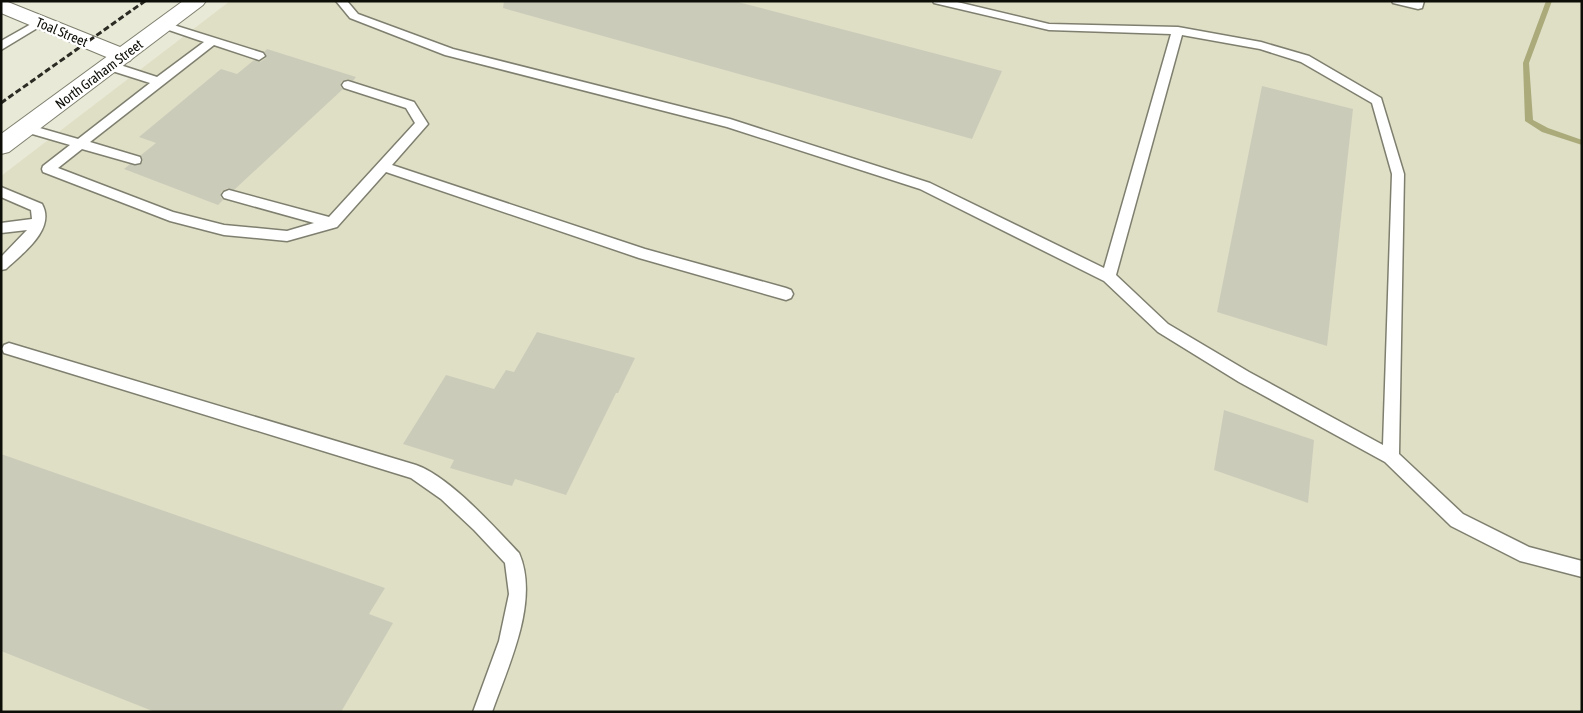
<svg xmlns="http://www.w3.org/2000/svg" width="1583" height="713" font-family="'Asap Condensed',sans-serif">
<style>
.built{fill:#dfdfc6}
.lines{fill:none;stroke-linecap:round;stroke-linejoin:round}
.stream{fill:#aaaa7b;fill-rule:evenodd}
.building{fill:#cbcbba}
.service-casing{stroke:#7f7f6f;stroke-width:3}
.minor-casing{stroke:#7f7f6f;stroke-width:2}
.secondary-casing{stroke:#7f7f6f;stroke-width:2}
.service{fill:#fff;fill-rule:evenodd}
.minor{fill:#fff;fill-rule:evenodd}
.secondary{fill:#fff;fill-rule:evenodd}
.rail{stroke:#2b2b24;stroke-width:3;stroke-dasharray:6 3;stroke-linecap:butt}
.labels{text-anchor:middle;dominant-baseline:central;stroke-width:5;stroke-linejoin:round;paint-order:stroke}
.far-street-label{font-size:14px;fill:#0e0e08;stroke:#fff}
</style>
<rect width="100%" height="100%" fill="#e9e9d7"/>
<path class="built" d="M230,1H1582V712H1V176Z"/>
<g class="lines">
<path class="stream" d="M1546,1H1552L1529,63L1533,120L1548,128L1582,140V145L1542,132L1525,121L1523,63Z"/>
</g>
<path class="building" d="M504,1H734L1002,71L972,139L503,8Z
M267,49L356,77L353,81L348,79L342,81L340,86L343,89L234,190L228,188L222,191L220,196L223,200L218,205L124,169L130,164L140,165L143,161L141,155L156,143L139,137L221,69L237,74L254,60L260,62L266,58L264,52Z
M1262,86L1353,109L1327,346L1217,312Z
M537,332L635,358L618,393H616L566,495L515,479L512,486L450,468L454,460L403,444L446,375L494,389L506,370L514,372Z
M1224,410L1314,440L1308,503L1214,470Z
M1,454L385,588L369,614L393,623L341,712H155L1,651Z"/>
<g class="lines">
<g class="service-casing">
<path id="service" d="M336,1H347L358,14L453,49L730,119L930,183L1104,268L1171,34L1049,30L934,3L933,1H953L1049,24L1178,27L1261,42L1309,56L1381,98L1404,174L1399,454L1463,514L1529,547L1582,561V577L1520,561L1451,526L1385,462L1239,382L1158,332L1104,281L920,189L727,127L445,55L350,18ZM1182,35L1260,49L1301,62L1372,103L1392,174L1383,445L1249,372L1168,324L1116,275Z
M1392,1H1424L1422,8L1418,9L1393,3Z
M40,19L44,20L46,22L44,24L1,50V41Z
M164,22L263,53L265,56L259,60L214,45L90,142L140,157L141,160L140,163L135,164L82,149L58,168L173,212L224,225L287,231L314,223L224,198L222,195L224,192L229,190L329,217L415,123L406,108L344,88L342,85L344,82L348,81L414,102L428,124L392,165L645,249L786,288L791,290L793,294L791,298L786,300L639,258L386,172L337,227L287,241L224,235L170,221L43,172L42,169L43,166L70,145L22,131L20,128L22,125L26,124L78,139L150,83L106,69L104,66L106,63H114L157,77L204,42L160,27L158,25Z
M1,187L42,204C56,229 23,253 6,269L1,270V257L27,230L1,233V223L32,219L31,210L1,197Z
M9,343L416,465C450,477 494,527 519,553C540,601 508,666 492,712H473L499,641L509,594L505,563L474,530L441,499L411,478L4,353L2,349L4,345Z"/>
</g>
<g class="minor-casing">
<path id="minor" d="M1,1L8,2L130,51L134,56L130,61L123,63L116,61L1,13Z"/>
</g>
<g class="secondary-casing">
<path id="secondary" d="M183,1H206L203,5L9,152L1,154V134Z"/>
</g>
<use href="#service" class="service"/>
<use href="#minor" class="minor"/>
<use href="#secondary" class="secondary"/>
<path class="rail" d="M1,103L145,1"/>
</g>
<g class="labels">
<g class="far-street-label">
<text transform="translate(62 32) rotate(23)">Toal Street</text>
<text transform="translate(99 74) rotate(-37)">North Graham Street</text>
</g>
</g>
<rect width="1583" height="713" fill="none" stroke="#0e0e08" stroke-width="5"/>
</svg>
